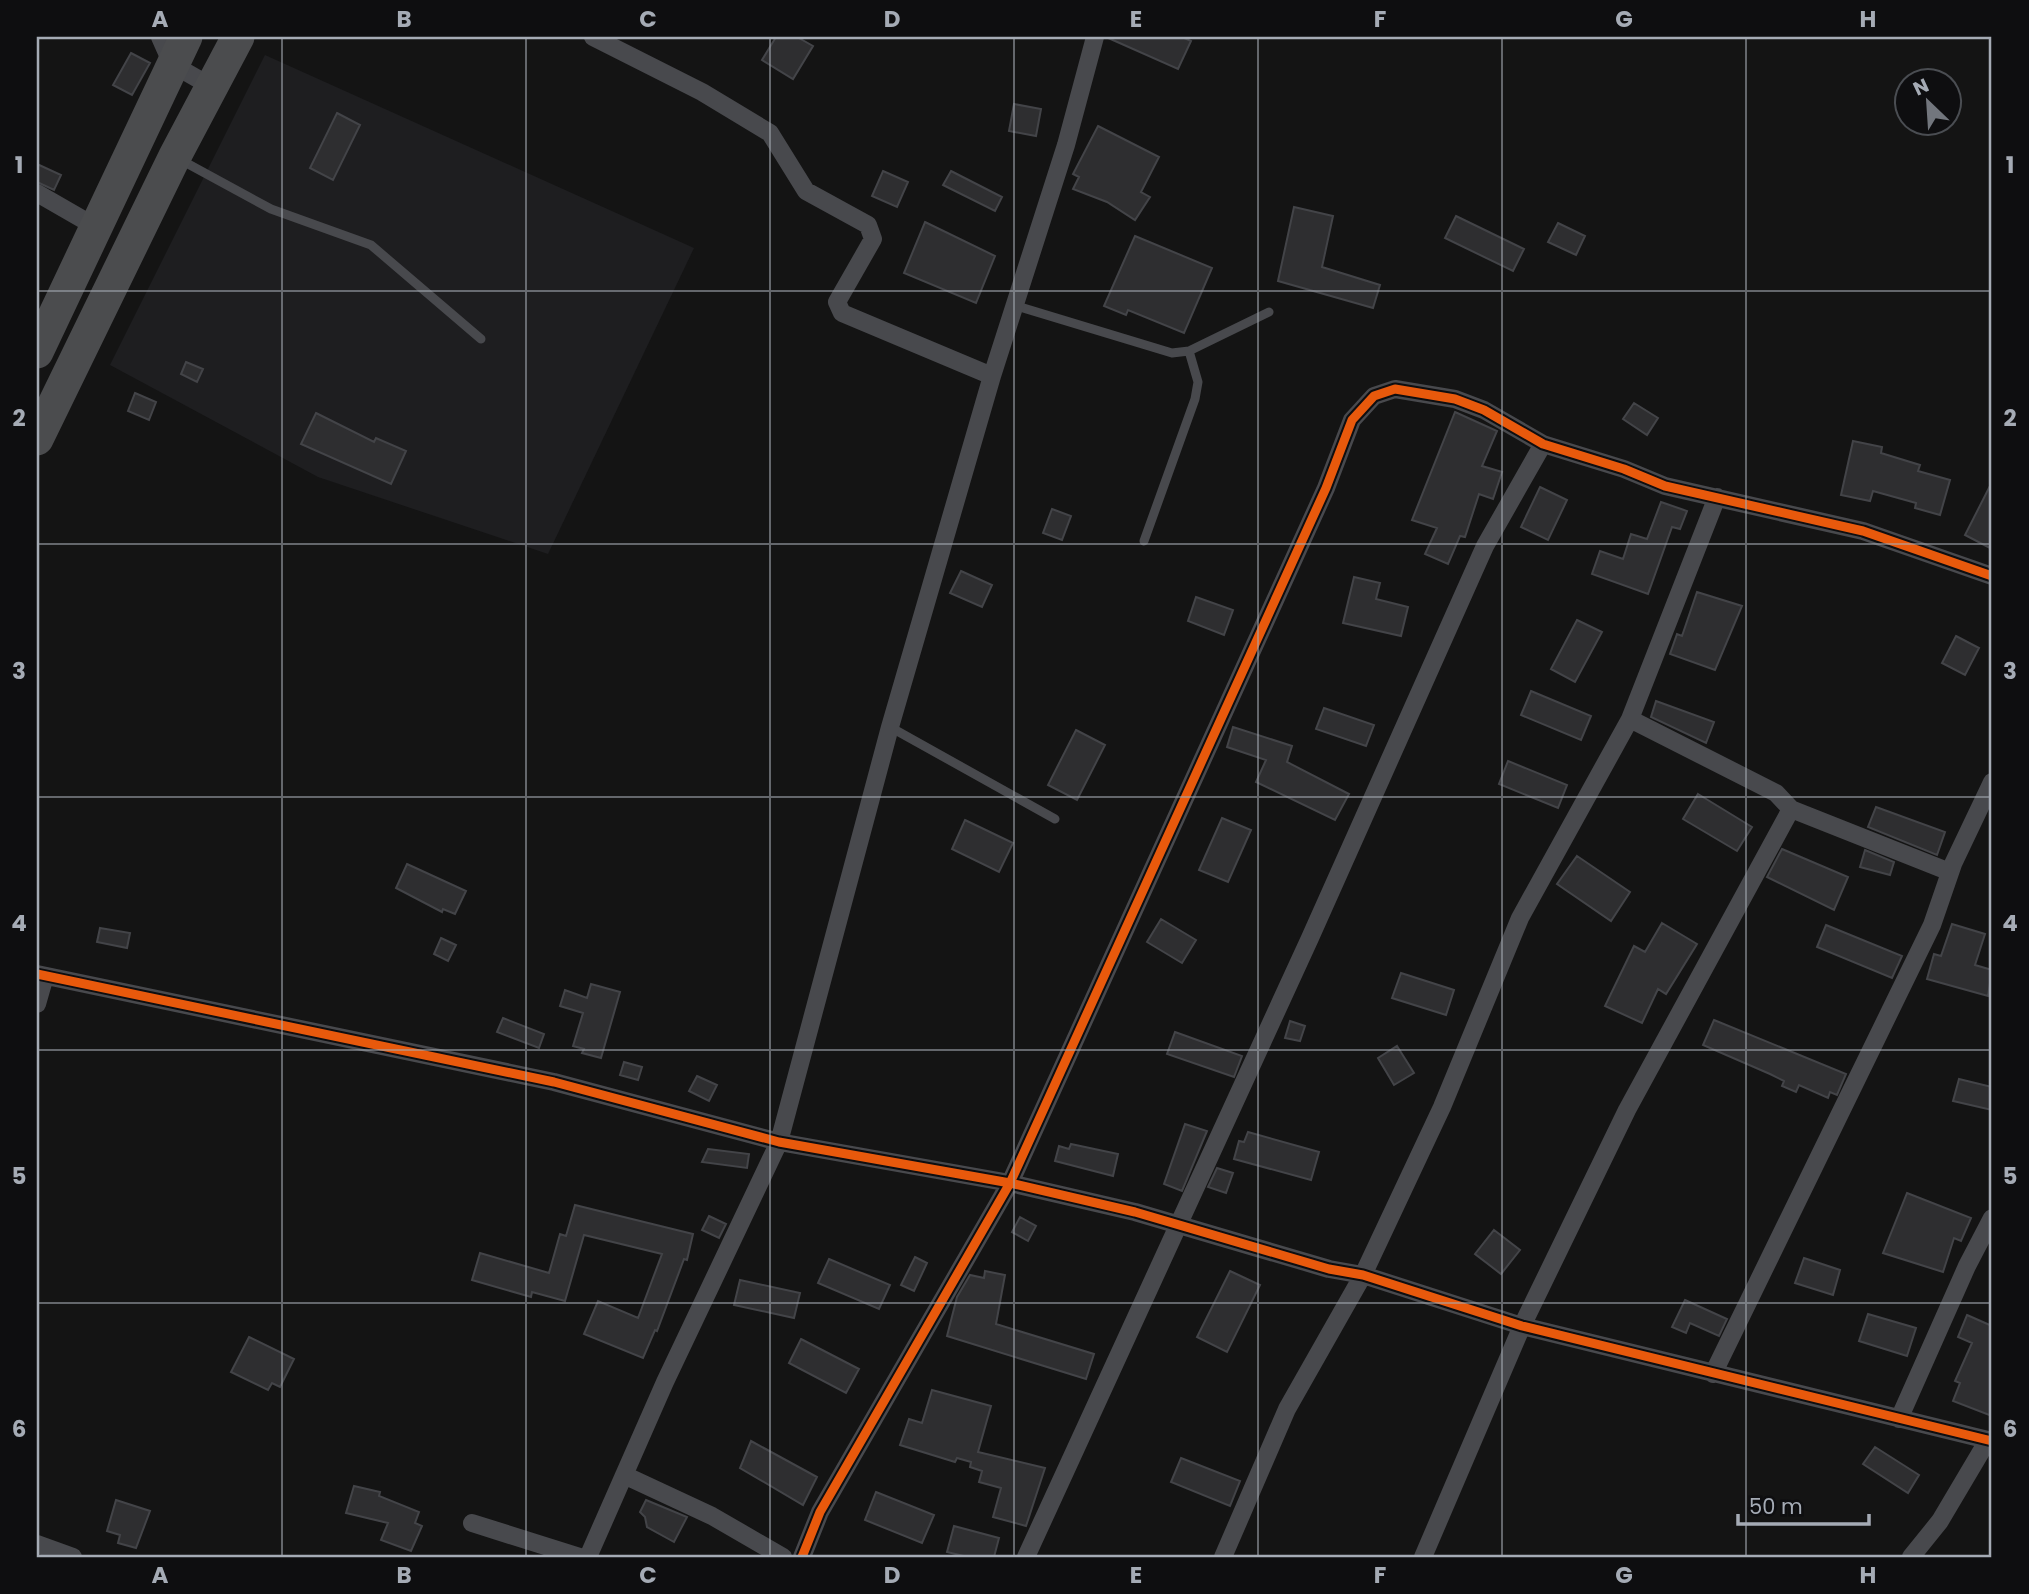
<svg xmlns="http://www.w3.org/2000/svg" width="2029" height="1594" font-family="Poppins,sans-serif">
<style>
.built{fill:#1e1e20}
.building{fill:#2e2e30;stroke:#434448;stroke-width:2}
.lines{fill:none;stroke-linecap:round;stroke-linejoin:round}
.lane{stroke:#48494d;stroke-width:9}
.street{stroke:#48494d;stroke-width:18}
.highway{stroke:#4b4c4e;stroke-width:33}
.cycleway-casing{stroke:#0e0e10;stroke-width:13}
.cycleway{stroke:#e8590c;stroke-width:9}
.grid{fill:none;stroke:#a5abb5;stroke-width:2;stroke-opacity:0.55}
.neatline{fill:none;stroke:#a5abb5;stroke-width:2.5}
.grid-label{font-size:23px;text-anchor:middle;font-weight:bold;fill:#a5abb5}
</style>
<rect width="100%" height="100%" fill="#141414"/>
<path class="built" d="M265,55L694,248L548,554L318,477L110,365Z"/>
<path class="building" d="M776,37H797L813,46L793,79L762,60Z
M1106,37H1182L1191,41L1178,69Z
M131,53L150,63L132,95L113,85Z
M1014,104L1041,109L1036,136L1009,131Z
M337,113L360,125L333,180L310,168Z
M1098,126L1159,157L1141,192L1150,197L1135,220L1107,202L1073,189L1079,177L1073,174Z
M37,164L61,175L54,190L37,182Z
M883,171L908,182L897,207L872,196Z
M951,171L1002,197L995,211L943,185Z
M1294,207L1333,216L1322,267L1380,285L1373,308L1278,281Z
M1456,216L1524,249L1513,271L1445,238Z
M925,222L995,256L976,303L904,273Z
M1558,223L1585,236L1576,255L1548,242Z
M1135,236L1212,268L1184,333L1128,310L1126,315L1104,306Z
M186,362L203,369L197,382L181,374Z
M135,393L156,402L149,420L128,411Z
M1634,403L1658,418L1647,435L1623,419Z
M1455,412L1497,431L1482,466L1502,472L1493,499L1479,494L1465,537L1460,536L1448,564L1425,554L1437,528L1412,520Z
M316,413L374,442L376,438L406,451L391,484L301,444Z
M1853,441L1882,447L1881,453L1920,465L1918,471L1950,480L1940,515L1915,508L1916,503L1873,491L1870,501L1841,495Z
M1992,482V549L1965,535Z
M1540,487L1567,500L1548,540L1521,527Z
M1661,502L1687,511L1680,529L1672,527L1648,594L1592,574L1600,551L1623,559L1631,534L1647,539Z
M1052,509L1071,516L1062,540L1043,533Z
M961,571L992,585L982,607L950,593Z
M1354,577L1380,583L1376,599L1408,607L1401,636L1343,623Z
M1697,592L1742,606L1715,670L1670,654L1677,634L1682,636Z
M1196,597L1233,610L1224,635L1188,621Z
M1577,620L1602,632L1575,682L1551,669Z
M1956,636L1979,648L1965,675L1942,663Z
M1531,691L1591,716L1581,740L1521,715Z
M1656,701L1714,722L1706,743L1651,717Z
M1324,708L1374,725L1366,746L1316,729Z
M1233,727L1292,746L1287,762L1349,794L1335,820L1256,782L1266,760L1227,747Z
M1076,730L1105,745L1077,800L1048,785Z
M1508,761L1567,785L1558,808L1499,784Z
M1698,794L1752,827L1737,851L1683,819Z
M1876,807L1945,832L1937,855L1868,827Z
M1222,818L1251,830L1228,882L1199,870Z
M965,820L1013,843L999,872L952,849Z
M1782,849L1848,877L1834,910L1767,877Z
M1865,850L1894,862L1890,875L1860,867Z
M1577,856L1630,892L1611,921L1557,884Z
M407,864L466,891L455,914L443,909L442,912L396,888Z
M1161,919L1196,940L1182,963L1147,942Z
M1662,923L1697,944L1666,994L1658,989L1642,1023L1605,1006L1634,946L1645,952Z
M1952,924L1985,934L1975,965L1992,970L1988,996L1927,979L1934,954L1941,956Z
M1826,925L1902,956L1892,978L1817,947Z
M100,928L130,933L127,948L97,942Z
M441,938L456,945L448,961L434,954Z
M1401,973L1454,990L1446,1015L1392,998Z
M591,984L620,992L601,1058L582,1053L584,1049L573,1046L583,1013L560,1006L565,990L587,998Z
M503,1018L544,1034L539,1048L497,1032Z
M1714,1020L1846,1074L1837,1095L1830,1092L1828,1098L1799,1085L1796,1092L1782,1086L1784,1081L1770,1074L1703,1045Z
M1290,1021L1305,1026L1300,1041L1285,1038Z
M1175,1032L1242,1056L1234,1077L1167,1054Z
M1397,1046L1414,1073L1394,1085L1378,1058Z
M624,1062L642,1067L638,1080L620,1075Z
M697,1076L717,1085L709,1101L689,1091Z
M1959,1079L1992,1087V1110L1953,1101Z
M1185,1124L1207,1131L1182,1191L1164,1184Z
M1248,1132L1319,1152L1311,1180L1234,1159L1239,1141L1244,1142Z
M1071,1144L1118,1154L1113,1176L1055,1161L1059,1146L1069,1149Z
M708,1149L749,1154L747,1168L702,1162Z
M1217,1168L1233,1173L1226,1193L1208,1187Z
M1907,1193L1971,1218L1961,1241L1954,1238L1943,1272L1883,1253Z
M575,1205L693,1234L687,1260L684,1259L657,1331L655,1330L643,1358L584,1334L598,1301L638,1318L662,1254L584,1235L565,1301L532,1292L531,1297L472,1280L480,1253L549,1273L560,1234L566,1236Z
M709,1216L726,1224L719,1238L702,1230Z
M1020,1217L1036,1226L1028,1241L1012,1232Z
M1494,1230L1520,1250L1501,1274L1475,1254Z
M915,1257L927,1263L914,1291L901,1285Z
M1804,1258L1840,1270L1833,1295L1795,1283Z
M829,1259L890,1285L879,1309L818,1283Z
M985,1271L1005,1275L996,1324L1094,1354L1086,1379L947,1336L957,1297L970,1275L984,1278Z
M1230,1271L1260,1285L1227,1352L1197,1337Z
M740,1280L800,1293L794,1318L734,1305Z
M1685,1300L1727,1319L1719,1336L1690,1323L1686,1333L1672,1327Z
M1868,1314L1916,1328L1907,1356L1859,1341Z
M1967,1315L1992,1326V1416L1953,1401L1960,1383L1955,1381L1972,1343L1958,1337Z
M249,1337L294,1359L280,1387L272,1383L268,1390L231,1372Z
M801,1339L859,1369L846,1393L789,1363Z
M932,1390L991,1406L978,1452L1045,1468L1026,1526L993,1517L1001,1488L979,1482L982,1471L970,1467L971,1462L957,1458L955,1462L900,1445L909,1419L922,1423Z
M751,1441L817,1477L803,1505L740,1468Z
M1875,1447L1919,1475L1908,1493L1863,1464Z
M1181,1458L1240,1481L1230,1506L1171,1482Z
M354,1486L380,1492L379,1496L419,1512L415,1523L422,1526L411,1551L381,1540L388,1523L346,1513Z
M876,1492L934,1515L922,1543L865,1520Z
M116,1500L150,1511L136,1548L118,1543L120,1535L107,1531Z
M646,1500L687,1517L674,1542L647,1527L645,1517L640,1512Z
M954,1526L999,1538L994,1557H968L947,1552Z"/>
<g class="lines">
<path class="lane" d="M179,159L271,209L371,245L481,339
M1017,306L1172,353L1189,351L1269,312
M1144,541L1195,399L1198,382L1189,351
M890,727L1055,819"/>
<path class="street" d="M160,37L172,64L212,87
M593,37L702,92L770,133L806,191L868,225L873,239L837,302L842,313L992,376
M37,193L96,227
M1630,719L1776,793L1791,809L1950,872
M37,974L554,1082L779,1142L1010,1183L1135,1212L1329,1269L1363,1275L1522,1326L1992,1441
M37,1004L45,976
M1713,1374L1932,925L1953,864L1992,782
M1899,1419L1967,1266L1992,1218
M624,1475L712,1516L783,1557
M472,1523L580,1557
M37,1544L73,1557
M588,1557L665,1382L779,1142L890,727L992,376L1066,145L1095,37
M802,1557L820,1512L1010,1183L1326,488L1352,420L1374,396L1395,389L1455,399L1484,410L1543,444L1624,469L1665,486L1863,531L1992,576
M1026,1557L1310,938L1485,546L1543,444
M1223,1557L1287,1409L1363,1275L1442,1107L1520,918L1630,719L1717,497
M1423,1557L1522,1326L1627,1110L1791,809
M1911,1557L1940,1521L1988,1440"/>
<path class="highway" d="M37,352L186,37
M37,439L175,156L238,37"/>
<g class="cycleway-casing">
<path id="cycleway" d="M37,974L554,1082L779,1142L1010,1183L1135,1212L1329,1269L1363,1275L1522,1326L1992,1441
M802,1557L820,1512L1010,1183L1326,488L1352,420L1374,396L1395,389L1455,399L1484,410L1543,444L1624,469L1665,486L1863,531L1992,576"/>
</g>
<use href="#cycleway" class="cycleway"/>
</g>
<path class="grid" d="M282,37V1557M526,37V1557M770,37V1557M1014,37V1557M1258,37V1557M1502,37V1557M1746,37V1557M37,291H1992M37,544H1992M37,797H1992M37,1050H1992M37,1303H1992"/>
<rect width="2029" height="1594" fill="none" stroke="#0e0e10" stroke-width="77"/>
<g transform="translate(1928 102) rotate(335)"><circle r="33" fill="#0e0e10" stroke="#4a4d52" stroke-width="2"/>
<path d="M0-5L12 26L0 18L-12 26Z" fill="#72767d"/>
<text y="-10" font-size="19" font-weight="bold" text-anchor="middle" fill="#a5abb5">N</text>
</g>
<path d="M1738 1514v10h131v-10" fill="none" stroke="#a5abb5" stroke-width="3.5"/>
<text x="1749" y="1514" font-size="21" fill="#a5abb5" stroke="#0e0e10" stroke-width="5" paint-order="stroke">50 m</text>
<rect x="38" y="38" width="1952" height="1518" class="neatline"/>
<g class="grid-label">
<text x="160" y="27">A</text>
<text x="404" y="27">B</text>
<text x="648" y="27">C</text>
<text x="892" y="27">D</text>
<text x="1136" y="27">E</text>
<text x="1380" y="27">F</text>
<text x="1624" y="27">G</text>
<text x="1868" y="27">H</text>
<text x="19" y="173">1</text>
<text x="2010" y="173">1</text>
<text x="19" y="426">2</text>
<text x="2010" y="426">2</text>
<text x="19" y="679">3</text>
<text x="2010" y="679">3</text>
<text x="19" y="931">4</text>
<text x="2010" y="931">4</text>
<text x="19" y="1184">5</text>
<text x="2010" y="1184">5</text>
<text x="19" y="1437">6</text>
<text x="2010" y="1437">6</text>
<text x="160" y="1583">A</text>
<text x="404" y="1583">B</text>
<text x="648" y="1583">C</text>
<text x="892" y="1583">D</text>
<text x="1136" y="1583">E</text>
<text x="1380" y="1583">F</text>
<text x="1624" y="1583">G</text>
<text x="1868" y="1583">H</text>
</g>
</svg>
